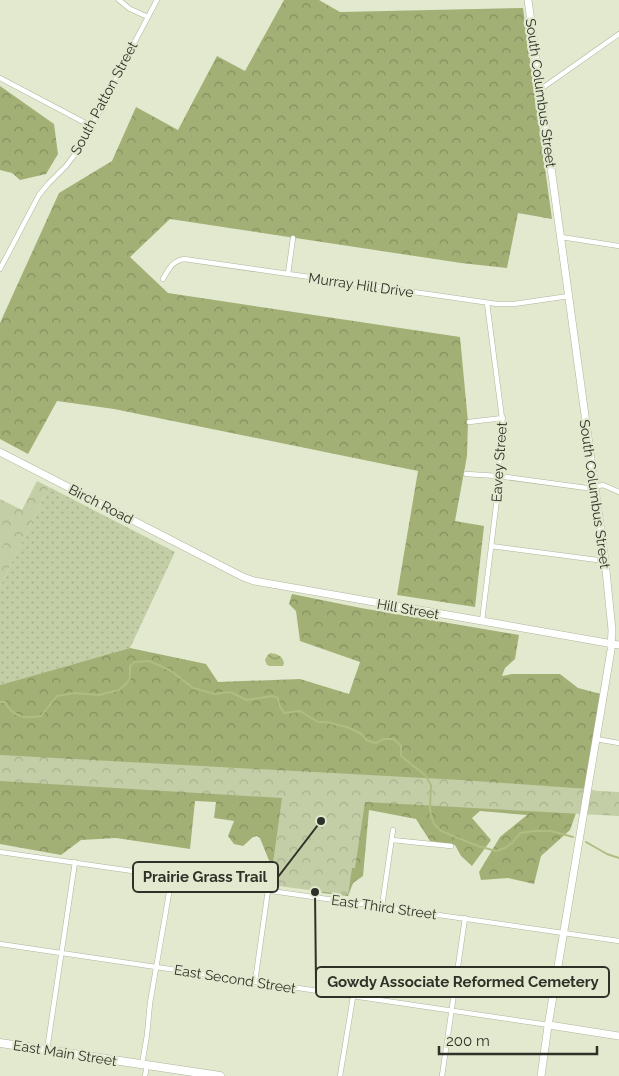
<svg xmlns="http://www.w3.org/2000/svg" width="619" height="1076" font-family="Raleway,sans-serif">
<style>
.grass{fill:url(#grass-dots)}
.forest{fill:url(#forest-crowns)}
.park{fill:url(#park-crowns)}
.pitch{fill:#c3cea6}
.water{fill:url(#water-waves)}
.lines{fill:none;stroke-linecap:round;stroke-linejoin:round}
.stream{stroke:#afbd82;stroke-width:2}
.street-casing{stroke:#aeb59c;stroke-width:5.5}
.secondary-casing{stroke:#aeb59c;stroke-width:8}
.primary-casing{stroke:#aeb59c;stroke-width:9}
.street{stroke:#fff;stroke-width:4.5}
.secondary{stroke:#fff;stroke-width:7}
.primary{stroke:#fff;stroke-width:8}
.labels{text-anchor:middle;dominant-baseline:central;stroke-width:4.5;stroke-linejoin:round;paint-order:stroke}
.street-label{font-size:14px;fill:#2e3127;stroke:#e2e9cf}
.leader{fill:none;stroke:#2e3127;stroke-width:2}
.callout-dot{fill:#2e3127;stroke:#e2e9cf;stroke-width:2}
.callout{fill:#e2e9cf;stroke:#2e3127;stroke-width:2}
.callout-label{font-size:15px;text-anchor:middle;font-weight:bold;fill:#2e3127}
</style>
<defs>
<pattern id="grass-dots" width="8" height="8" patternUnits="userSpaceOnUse" patternTransform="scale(1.25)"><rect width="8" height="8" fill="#c3cea6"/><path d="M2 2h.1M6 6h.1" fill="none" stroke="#a8b18f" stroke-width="1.8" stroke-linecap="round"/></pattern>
<pattern id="forest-crowns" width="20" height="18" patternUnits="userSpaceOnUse" patternTransform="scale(1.25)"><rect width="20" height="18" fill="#a2b075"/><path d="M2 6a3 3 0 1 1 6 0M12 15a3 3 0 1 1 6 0" fill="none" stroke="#849060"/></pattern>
<pattern id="park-crowns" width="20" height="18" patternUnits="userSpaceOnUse" patternTransform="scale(1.25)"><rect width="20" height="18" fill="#c3cea6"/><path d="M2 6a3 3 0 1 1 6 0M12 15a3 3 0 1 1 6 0" fill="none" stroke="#a8b18f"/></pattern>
<pattern id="water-waves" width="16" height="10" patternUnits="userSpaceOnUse" patternTransform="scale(1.25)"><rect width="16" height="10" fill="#afbd82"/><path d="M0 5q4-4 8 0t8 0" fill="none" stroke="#8f9a6a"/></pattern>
</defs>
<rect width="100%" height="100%" fill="#e2e9cf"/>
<path class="grass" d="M49,487L175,552L130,648L0,685V586Z"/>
<path class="forest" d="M284,0H319L340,12L523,8L552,219L518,213L507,268L461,263L170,219L130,257L168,293L460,337L468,422L467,456L455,521L484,526L475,607L397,595L418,471L114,409L57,401L28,454L0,439V323L59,193L112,161L136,107L178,130L217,56L245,71Z
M0,86L54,124L58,154L46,174L20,180L12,173L0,170Z
M292,594L361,608L519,635L515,659L505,668L502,676L512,674H560L578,688L601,694L585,788L570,830L541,856L534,884L508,878L481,880L479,872L500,837L527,815L480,811L472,818L491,840L472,866L461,856L455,845L430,841L416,819L369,810L363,876L353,883L348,896L322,893L319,882L276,870L270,863L260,838L257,836L253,837L243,846L234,844L228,836L234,821L214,818L216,802L195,801L190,849L116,838L81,840L61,855L0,844V685L130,648L206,664L218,682L300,679L349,694L360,662L300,641L296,611L289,604Z"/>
<path class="park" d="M37,481L49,487L0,586V499L22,510Z
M0,755L461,780L588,789L598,791L619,792V816L365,802L355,868H352L348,895L270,885L282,798L0,781Z"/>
<path class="pitch" d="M0,523L13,532L0,550Z"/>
<path class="water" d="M270,653C277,654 282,655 284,663L283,666H270L267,665L265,660L267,656Z"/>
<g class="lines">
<path class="stream" d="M0,702H5C13,718 26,719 41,716L57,696L74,693L99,695L119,690L126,684L130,678V666L135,662L149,661L170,670L193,688L215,694L230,692L247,700L273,696L278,698L279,705L284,713L300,711L318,722H326L347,727L360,733L368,741L376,743L384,739H394L401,746V756L425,775L431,785L430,808L431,816L434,824L441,831L478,846L496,851L505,848L513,842L520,833L535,831H551L573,837
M586,842L607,854L619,858"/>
<g class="street-casing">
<path id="street" d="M119,0L130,9L148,17
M0,78L91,126
M541,89L619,34
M561,237L619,246
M0,269L39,195L48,184L66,166L82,145L131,49L157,0
M288,274L293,238
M163,279C169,269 172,261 184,259L497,304H514L569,296
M469,422L503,418
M466,474L498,476L594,489
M594,487L603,485L619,492
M491,546L605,561
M482,621L499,482L498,476L503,426L487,303
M596,739L619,743
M392,840L451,846
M0,852L619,941
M382,906L393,830
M0,944L549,1025
M255,982L268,890
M47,1050L75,862
M142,1064L147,1035L150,1003L172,876
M145,1076L147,1065
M340,1076L353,997
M442,1076L465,918"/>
</g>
<g class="secondary-casing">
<path id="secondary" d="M528,0L605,561L612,630L611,650L548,1026L541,1076
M0,452L243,577L254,581L619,645
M549,1025L619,1036"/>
</g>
<g class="primary-casing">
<path id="primary" d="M0,1043L220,1076"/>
</g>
<use href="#street" class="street"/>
<use href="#secondary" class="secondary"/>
<use href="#primary" class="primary"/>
</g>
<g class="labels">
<g class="street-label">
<text transform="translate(541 93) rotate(82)">South Columbus Street</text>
<text transform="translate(104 98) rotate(-62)">South Patton Street</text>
<text transform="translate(361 285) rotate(8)">Murray Hill Drive</text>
<text transform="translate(499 462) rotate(-86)">Eavey Street</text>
<text transform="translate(595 494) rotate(82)">South Columbus Street</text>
<text transform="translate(101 504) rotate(27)">Birch Road</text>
<text transform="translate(408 609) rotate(10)">Hill Street</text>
<text transform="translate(384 907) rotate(8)">East Third Street</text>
<text transform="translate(235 979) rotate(9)">East Second Street</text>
<text transform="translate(65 1053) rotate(9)">East Main Street</text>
</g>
</g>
<path class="leader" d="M321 821L278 877M315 892L316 982"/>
<g class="callout-dot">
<circle cx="321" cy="821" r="5"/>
<circle cx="315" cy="892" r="5"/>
</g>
<g class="callout">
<rect x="133" y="862" width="145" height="30" rx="5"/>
<rect x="316" y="967" width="293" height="30" rx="5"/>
</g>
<g class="callout-label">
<text x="205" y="882">Prairie Grass Trail</text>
<text x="463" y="987">Gowdy Associate Reformed Cemetery</text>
</g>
<path d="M439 1046v8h158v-8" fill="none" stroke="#2e3127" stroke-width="2.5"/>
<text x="446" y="1046" font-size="15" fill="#2e3127" stroke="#e2e9cf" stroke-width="4" paint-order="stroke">200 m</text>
</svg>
